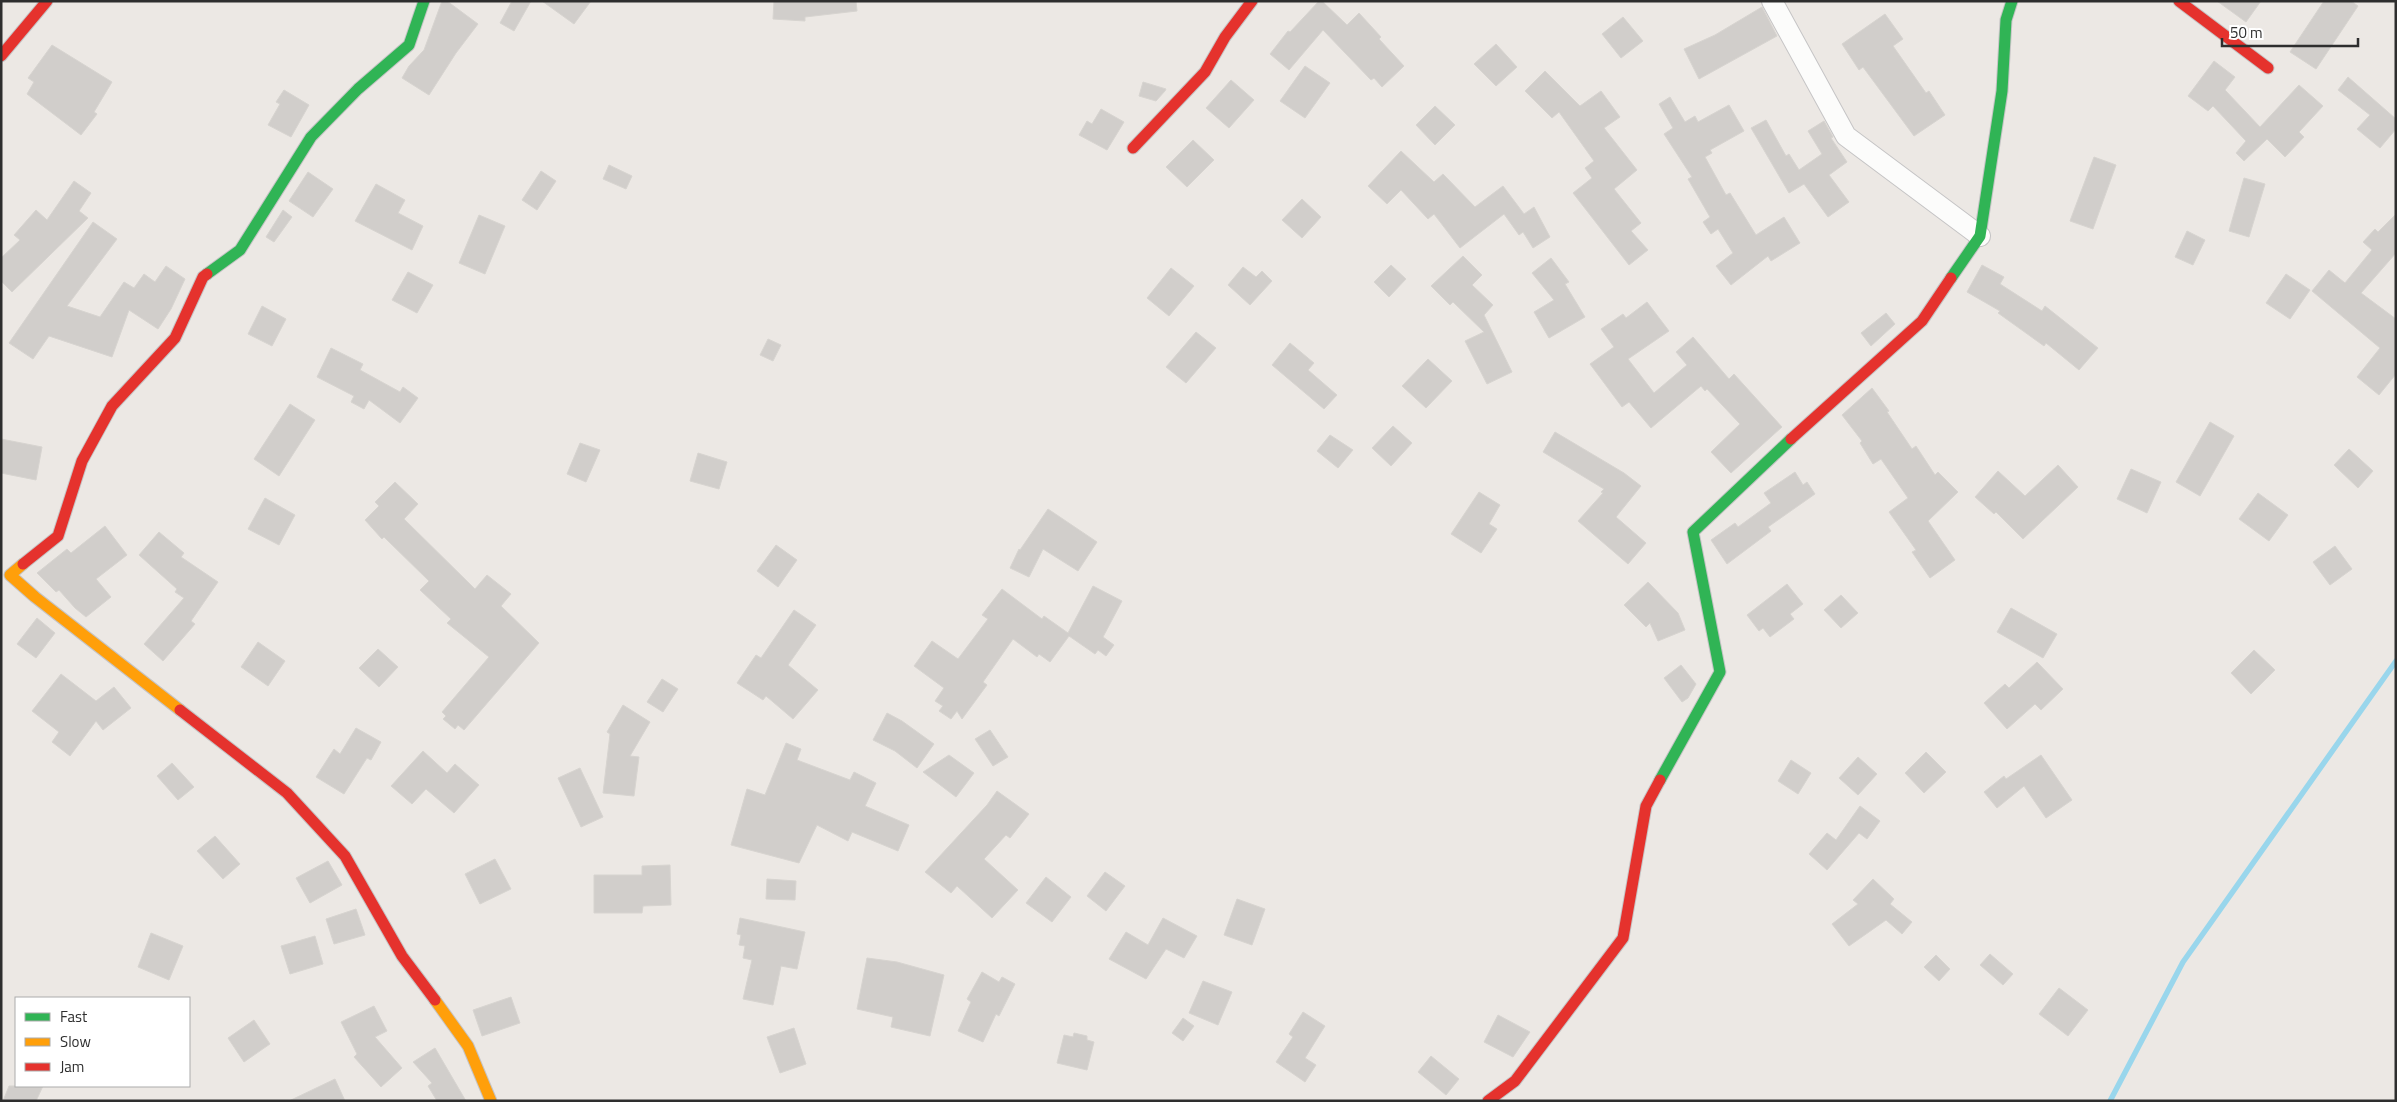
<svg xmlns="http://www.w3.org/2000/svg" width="2397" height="1102" font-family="'Titillium Web',sans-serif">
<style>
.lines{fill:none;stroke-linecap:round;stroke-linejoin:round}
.stream{stroke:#99d6ec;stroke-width:5.5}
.building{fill:#d1cecb;stroke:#d7d4d0}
.street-casing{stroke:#c5c4c5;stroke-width:22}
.fast-casing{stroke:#c5c4c5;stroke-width:13}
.slow-casing{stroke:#c5c4c5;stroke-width:13}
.jam-casing{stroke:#c5c4c5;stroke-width:13}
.street{stroke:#fcfcfb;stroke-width:20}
.fast{stroke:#30b455;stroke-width:11}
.slow{stroke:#ff9f0a;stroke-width:11}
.jam{stroke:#e5322d;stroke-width:11}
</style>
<rect width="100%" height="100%" fill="#ece8e4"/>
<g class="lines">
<path class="stream" d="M2110,1101L2183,962L2396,661"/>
</g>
<path class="building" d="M442,1H447L478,24L456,53L429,95L402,78L409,66L424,50Z
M512,1H531L514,31L500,23Z
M542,1H591L574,24Z
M774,1H856L857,11L805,17V21L773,19Z
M1319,1H1322L1347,25L1359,13L1381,37L1379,39L1404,66L1382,87L1374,78L1371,80L1323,30L1289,70L1270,54L1288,31L1290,32Z
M2217,1H2261L2246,22Z
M2324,1H2351L2358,6L2316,69L2290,52Z
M1762,7L1777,36L1699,79L1684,49L1715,35Z
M1885,14L1903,39L1893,46L1926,93L1929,91L1945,115L1914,136L1863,67L1859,70L1842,44Z
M1623,17L1643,41L1621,58L1602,34Z
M1496,44L1517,67L1496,86L1474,64Z
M52,45L112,82L94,112L97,114L81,135L27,94L34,82L28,78Z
M2214,61L2235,77L2225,90L2260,127L2299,85L2323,106L2299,132L2304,137L2285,157L2267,139L2244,161L2236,153L2246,141L2213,106L2208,111L2188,96Z
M1305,66L1330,83L1305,118L1280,101Z
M1545,71L1580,106L1601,91L1620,117L1604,128L1637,170L1614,189L1641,223L1631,231L1648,250L1629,265L1573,193L1592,178L1585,168L1594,161L1559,112L1552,118L1525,91Z
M2348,77L2396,119V129L2380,148L2357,129L2370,115L2338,90Z
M1231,80L1254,100L1229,128L1206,108Z
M1143,82L1166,89L1165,91L1156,101L1139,96Z
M284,90L309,105L291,137L268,125L280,104L276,102Z
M1670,97L1685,122L1695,116L1698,122L1729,105L1744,131L1710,150L1712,153L1705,157L1726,195L1730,193L1756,235L1784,217L1800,243L1771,261L1768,256L1731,285L1716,266L1733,253L1718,229L1711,234L1703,222L1710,217L1688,179L1692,177L1664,134L1673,128L1659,104Z
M1435,106L1455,125L1435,145L1416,125Z
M1101,109L1124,122L1107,150L1079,135L1087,121L1092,124Z
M1766,120L1786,156L1789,154L1799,170L1822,154L1808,131L1824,121L1833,137L1831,138L1847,162L1829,175L1849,202L1828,217L1804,184L1789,193L1751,128Z
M1193,140L1214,160L1187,187L1166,167Z
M1401,151L1434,182L1443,174L1475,207L1503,186L1524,214L1534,207L1550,237L1533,248L1523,232L1519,235L1504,214L1460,248L1434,214L1428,219L1401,190L1387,204L1368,186Z
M2094,157L2116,165L2093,229L2070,221Z
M609,165L632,176L626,189L603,179Z
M541,171L556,181L537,210L522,200Z
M308,172L333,189L313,217L289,201Z
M2244,178L2265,184L2249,237L2229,231Z
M74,181L91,193L79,211L88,218L12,292L1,281V258L20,240L14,235L36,210L47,220Z
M376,184L405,200L398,213L423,226L412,250L355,221Z
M1302,199L1321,217L1302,238L1282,220Z
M283,210L292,217L274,242L266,237Z
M2396,214V253L2361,293L2396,319V374L2379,395L2357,377L2380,348L2312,291L2329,270L2345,283L2372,250L2363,242L2375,229L2378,232Z
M479,215L505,226L485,274L459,263Z
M93,222L117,239L67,306L100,317L124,282L134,288L144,274L155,282L166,266L185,279L171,309L158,329L129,310L112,357L49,336L33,359L9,343Z
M2187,231L2205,240L2193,265L2175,257Z
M1463,256L1482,275L1472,285L1493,305L1484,315L1512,372L1487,384L1465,341L1484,332L1453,302L1450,305L1431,286Z
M1551,258L1569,282L1565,284L1585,317L1549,338L1534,312L1554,300L1532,273Z
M1391,265L1406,279L1389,297L1374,282Z
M1982,265L2004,277L2000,284L2042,311L2045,306L2098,348L2079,370L2046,343L2044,346L1998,313L2000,311L1967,292Z
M1243,267L1256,277L1262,271L1272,281L1250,305L1228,285Z
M1171,268L1194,286L1169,316L1147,298Z
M408,272L433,285L417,313L392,300Z
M2286,274L2310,290L2290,319L2266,303Z
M1647,302L1669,331L1628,359L1654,393L1687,365L1676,352L1693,337L1729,379L1734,374L1782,427L1731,473L1711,452L1740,424L1707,389L1705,391L1701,386L1651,428L1629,402L1622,407L1590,364L1614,347L1601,329L1623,314L1626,318Z
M262,306L286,319L272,346L248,334Z
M1886,313L1895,324L1871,346L1861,333Z
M1196,332L1216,348L1186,383L1166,367Z
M768,339L781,345L773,361L760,355Z
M1290,343L1314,363L1308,370L1337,395L1324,409L1272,365Z
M331,348L363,364L360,370L400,392L403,387L418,398L400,423L369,400L364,409L351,402L354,396L317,377Z
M1428,359L1452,381L1426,408L1402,386Z
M1872,388L1889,411L1887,412L1912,449L1916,446L1935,475L1938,472L1958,492L1928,521L1955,560L1930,578L1912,552L1916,550L1889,512L1908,498L1881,459L1873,464L1860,443L1862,441L1842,415Z
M290,404L315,420L279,476L254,459Z
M2210,422L2234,436L2200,496L2176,482Z
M1393,426L1412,443L1391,466L1372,448Z
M1555,432L1624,473L1641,486L1616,517L1646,543L1628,564L1578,521L1603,493L1601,492L1604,489L1543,452Z
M1330,435L1353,450L1338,468L1317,451Z
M1,439L42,447L36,480L1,473Z
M580,443L600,450L586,482L567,474Z
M2349,449L2373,471L2358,488L2334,465Z
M698,453L727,462L719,489L690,481Z
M2058,465L2078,487L2023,539L1996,512L1994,514L1975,497L1998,471L2025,496Z
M2131,469L2161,482L2147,513L2117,499Z
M1795,472L1803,485L1807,482L1815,494L1768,527L1771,531L1727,564L1711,540L1735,523L1738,527L1771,503L1764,493Z
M395,482L418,504L404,519L475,589L487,575L511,594L501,606L539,643L464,730L458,725L455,729L443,719L446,716L442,712L489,657L447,623L451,619L420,590L429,581L384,537L382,539L365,520L379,506L375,502Z
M1479,492L1500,505L1489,524L1497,529L1481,553L1451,534Z
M2258,493L2288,515L2269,541L2239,519Z
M265,498L295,515L279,545L248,529Z
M1048,509L1097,542L1078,571L1043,549L1029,577L1010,568L1019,549L1020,550Z
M105,526L127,555L96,579L111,597L86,617L75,608L59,590L56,592L37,573L67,549L71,553Z
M159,532L184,553L181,557L218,582L191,621L195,624L163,661L144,644L184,598L175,592L177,589L139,555Z
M776,545L797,560L778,587L757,571Z
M2335,546L2352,569L2330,585L2313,562Z
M1648,582L1678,613L1685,630L1658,641L1650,623L1646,627L1624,605Z
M1787,584L1803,604L1790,614L1794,619L1770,637L1763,628L1759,631L1747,615Z
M1093,586L1122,601L1103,637L1114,645L1106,656L1098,650L1095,654L1069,636L1050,662L1039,654L1037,657L1013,639L983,682L987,685L962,719L957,711L951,719L939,711L943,706L935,701L944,688L914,666L932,641L958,659L988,619L982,615L1002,589L1042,619L1044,616L1068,633Z
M1841,595L1858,613L1841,628L1824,610Z
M2011,608L2057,634L2043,658L1997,632Z
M794,610L816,625L788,665L818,690L793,719L766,696L763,700L737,683L756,655L761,658Z
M37,618L55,633L36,658L17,644Z
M258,642L285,661L268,686L241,667Z
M378,649L398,667L379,687L359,668Z
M2254,650L2275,670L2251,694L2231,673Z
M2037,662L2063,689L2041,710L2035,704L2007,729L1984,703L2005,684L2009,688Z
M1681,665L1696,684L1688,698L1682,702L1664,678Z
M61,674L96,701L114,687L131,708L103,730L96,721L70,756L52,742L59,732L32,711Z
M662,679L678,689L663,712L647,702Z
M623,705L650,722L630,756L639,757L634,796L603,793L610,734L607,732Z
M887,713L902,721L934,744L917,768L895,751L873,740Z
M356,728L381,742L371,760L367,758L344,794L316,777L334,749L340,754Z
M990,730L1008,757L993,766L975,739Z
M786,743L801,749L797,760L850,780L854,772L876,783L865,806L909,825L898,851L852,832L848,841L817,825L799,863L731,845L747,789L765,795Z
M423,751L447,773L455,764L479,785L454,813L426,789L412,804L391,786Z
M1926,752L1946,772L1924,793L1905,773Z
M949,755L974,773L956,797L923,772Z
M2041,755L2072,800L2046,818L2024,786L1997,808L1984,792L2004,776L2006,779Z
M1858,757L1877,774L1858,795L1839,778Z
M1791,760L1811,773L1798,794L1778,781Z
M172,763L194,787L178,800L157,776Z
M580,768L603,817L581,827L558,778Z
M997,791L1029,814L1010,838L1006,835L984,859L1018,890L992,918L957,886L951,893L925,872L987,805Z
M1860,806L1880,821L1867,839L1859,833L1827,870L1809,854L1827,833L1836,840Z
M215,836L240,864L223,879L197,851Z
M495,859L511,889L480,904L465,874Z
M328,861L342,885L310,903L296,878Z
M670,865L671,905L643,906L642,913H594V875H642V866Z
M1105,872L1125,886L1106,911L1087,896Z
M1046,877L1071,897L1052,922L1026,903Z
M767,879L796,881L795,900L766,899Z
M1873,879L1894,899L1890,904L1912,922L1902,934L1886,920L1849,946L1832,924L1858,904L1853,900Z
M1237,899L1265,909L1252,945L1224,935Z
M356,909L365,935L334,944L326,919Z
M740,918L805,932L797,969L781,966L773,1005L743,999L752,960L743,958L745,946L739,945L741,935L737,934Z
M1163,918L1197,936L1184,958L1166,949L1146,979L1109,959L1126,932L1148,945Z
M151,933L183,946L169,980L138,967Z
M315,936L323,964L290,974L281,946Z
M1990,954L2013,974L2003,985L1980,965Z
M1936,955L1950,969L1939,981L1924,967Z
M867,958L897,962L944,975L930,1036L891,1027L893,1017L857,1009Z
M982,972L999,982L1002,977L1015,984L999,1016L996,1014L983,1042L958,1031L971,1002L967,999Z
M1203,981L1232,992L1218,1025L1189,1013Z
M2059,988L2088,1010L2068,1036L2039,1014Z
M511,997L520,1023L482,1036L473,1010Z
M374,1006L387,1031L375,1037L402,1068L381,1087L354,1057L357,1054L341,1022Z
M1303,1012L1325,1026L1305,1058L1316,1065L1305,1082L1276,1062L1293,1037L1289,1034Z
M1498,1015L1530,1032L1513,1057L1484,1042Z
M1183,1018L1194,1026L1183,1041L1172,1033Z
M254,1020L270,1044L244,1062L228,1038Z
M794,1028L806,1064L780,1073L767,1037Z
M1074,1033L1087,1036V1040L1094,1042L1087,1070L1057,1063L1064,1035L1073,1037Z
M435,1048L466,1101H437L428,1086L432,1083L413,1062Z
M1431,1056L1459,1079L1446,1095L1418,1072Z
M335,1079L345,1101H289Z
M9,1086H43L36,1101H3Z"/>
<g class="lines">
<g class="street-casing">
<path id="street" d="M1772,1L1846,136L1980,236"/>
</g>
<g class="fast-casing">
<path id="fast" d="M207,274L240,250L311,137L358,89L409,45L424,1
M1951,278L1980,236L2002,91L2006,20L2012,1
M1660,780L1720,672L1693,532L1791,439"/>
</g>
<g class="slow-casing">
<path id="slow" d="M23,564L10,575L35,597L180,710
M435,1000L468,1046L491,1101"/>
</g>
<g class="jam-casing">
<path id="jam" d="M2179,1L2268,68
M1,56L47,1
M1133,148L1205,72L1225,37L1252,1
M1791,439L1922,321L1951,278
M23,564L58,536L82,461L112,406L175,338L203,277L207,274
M180,710L287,793L345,856L402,956L435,1000
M1488,1101L1515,1081L1623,938L1646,806L1660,780"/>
</g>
<use href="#street" class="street"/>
<use href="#fast" class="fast"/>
<use href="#slow" class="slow"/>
<use href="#jam" class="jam"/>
</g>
<rect width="2397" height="1102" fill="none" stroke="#2e2e2e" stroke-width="5"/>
<rect x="15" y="997" width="175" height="90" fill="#ffffff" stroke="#ababab"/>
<rect x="25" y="1013" width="25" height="8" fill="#30b455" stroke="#ababab"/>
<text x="60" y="1022" font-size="15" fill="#2e2e2e">Fast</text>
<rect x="25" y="1038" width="25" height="8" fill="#ff9f0a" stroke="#ababab"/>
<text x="60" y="1047" font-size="15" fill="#2e2e2e">Slow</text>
<rect x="25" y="1063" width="25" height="8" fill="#e5322d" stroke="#ababab"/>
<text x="60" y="1072" font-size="15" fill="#2e2e2e">Jam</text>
<path d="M2222 38v8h136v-8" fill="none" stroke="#2e2e2e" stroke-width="2.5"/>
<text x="2230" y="38" font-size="15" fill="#2e2e2e" stroke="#ffffff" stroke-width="4" paint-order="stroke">50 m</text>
</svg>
